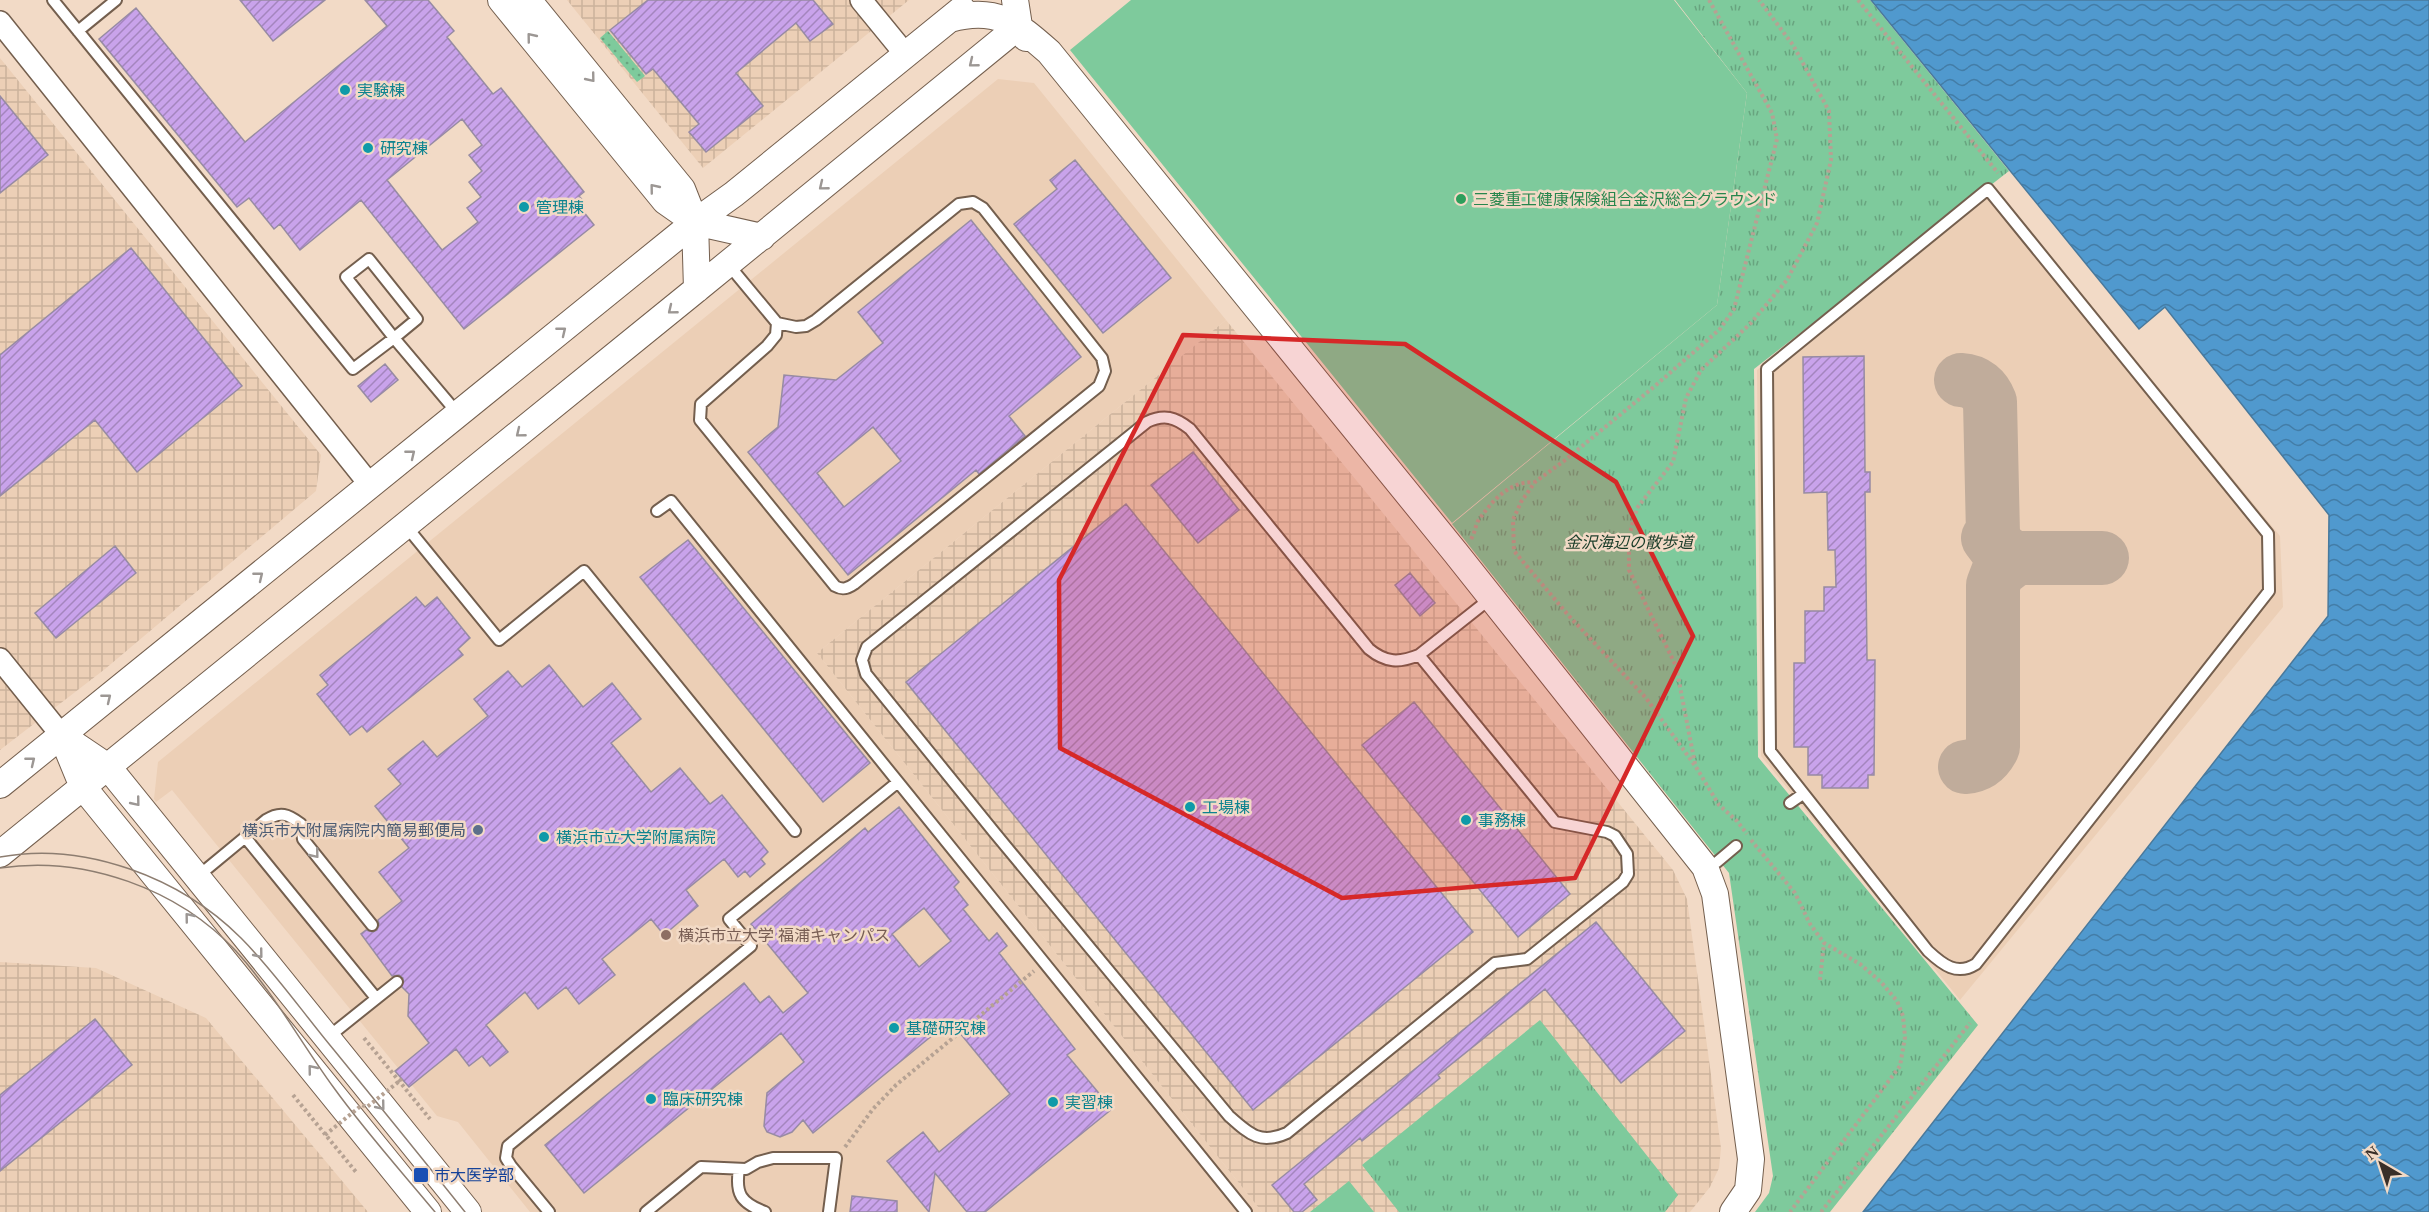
<svg xmlns="http://www.w3.org/2000/svg" width="2429" height="1212" font-family="'Times New Roman','Noto Sans JP',serif">
<style>
.built{fill:#eccfb6}
.industrial{fill:url(#industrial-grid)}
.grass{fill:url(#grass-dots)}
.park{fill:url(#park-tufts)}
.garden{fill:#7eca9c}
.water{fill:url(#water-waves);stroke:#49799c;stroke-width:1.5}
.lines{fill:none;stroke-linecap:round;stroke-linejoin:round}
.taxiway{stroke:#c0ac9b;stroke-width:54}
.building{fill:url(#building-hatch);stroke:#978ba3;stroke-width:1.5;fill-rule:evenodd}
.service-casing{stroke:#745f4e;stroke-width:14}
.minor-casing{stroke:#745f4e;stroke-width:24}
.tertiary-casing{stroke:#745f4e;stroke-width:28}
.path{stroke:#b6a293;stroke-width:4;stroke-dasharray:3 3;stroke-linecap:butt}
.service{stroke:#fff;stroke-width:10}
.minor{stroke:#fff;stroke-width:21}
.tertiary{stroke:#fff;stroke-width:26}
.tram{stroke:#8d7d70;stroke-width:1.5}
.path-bridge{stroke:#b6a293;stroke-width:4;stroke-dasharray:3 3;stroke-linecap:butt}
.oneway{stroke:#9c9794}
.marked{fill:#d62828;fill-opacity:0.2;stroke:#d62828;stroke-width:4.5;stroke-linejoin:round}
.culture-dot{fill:#0f9aa8;stroke:#f2dac6;stroke-width:2}
.leisure-dot{fill:#2e9e5b;stroke:#f2dac6;stroke-width:2}
.service-dot{fill:#5c6f8a;stroke:#f2dac6;stroke-width:2}
.education-dot{fill:#8d6e63;stroke:#f2dac6;stroke-width:2}
.transit-dot{fill:#1a4fb4;stroke:#f2dac6;stroke-width:2}
.labels{text-anchor:middle;dominant-baseline:central;stroke-width:5;stroke-linejoin:round;paint-order:stroke}
.culture-label{font-size:16px;fill:#0d838f;stroke:#f2dac6;text-anchor:start}
.leisure-label{font-size:16px;fill:#27864d;stroke:#f2dac6;text-anchor:start}
.park-label{font-size:16px;font-style:italic;fill:#193c28;stroke:#f2dac6}
.service-label{font-size:16px;fill:#4e5e75;stroke:#f2dac6;text-anchor:end}
.education-label{font-size:16px;fill:#785e54;stroke:#f2dac6;text-anchor:start}
.transit-label{font-size:16px;fill:#164399;stroke:#f2dac6;text-anchor:start}
</style>
<defs>
<pattern id="industrial-grid" width="8" height="8" patternUnits="userSpaceOnUse" patternTransform="scale(1.5)"><rect width="8" height="8" fill="#eccfb6"/><path d="M0 4h8M4 0v8" fill="none" stroke="#cbb29c"/></pattern>
<pattern id="grass-dots" width="8" height="8" patternUnits="userSpaceOnUse" patternTransform="scale(1.5)"><rect width="8" height="8" fill="#7eca9c"/><path d="M2 2h.1M6 6h.1" fill="none" stroke="#68a47f" stroke-width="1.8" stroke-linecap="round"/></pattern>
<pattern id="park-tufts" width="24" height="20" patternUnits="userSpaceOnUse" patternTransform="scale(1.5)"><rect width="24" height="20" fill="#7eca9c"/><path d="M3 7l-1-3M5 7V3M7 7l1-3M15 17l-1-3M17 17v-4M19 17l1-3" fill="none" stroke="#68a47f"/></pattern>
<pattern id="water-waves" width="16" height="10" patternUnits="userSpaceOnUse" patternTransform="scale(1.5)"><rect width="16" height="10" fill="#5099ce"/><path d="M0 5q4-4 8 0t8 0" fill="none" stroke="#437da7"/></pattern>
<pattern id="building-hatch" width="6" height="6" patternUnits="userSpaceOnUse" patternTransform="scale(1.5)"><rect width="6" height="6" fill="#c9a3eb"/><path d="M-1 1l2-2M0 6l6-6M5 7l2-2" fill="none" stroke="#a485be"/></pattern>
</defs>
<rect width="100%" height="100%" fill="#f2dac6"/>
<path class="built" d="M998,79L1034,83L1226,320L817,653L1262,1212H530L458,1122L437,1116L172,790L156,802L154,799L158,762Z
M1992,184L2280,536L2283,607L1960,1000L1761,756L1757,370Z"/>
<path class="industrial" d="M567,0H909L703,168Z
M0,58L321,455L316,491L105,669L0,750Z
M1226,320L1673,870L1687,899L1721,1148L1719,1168L1710,1187L1690,1212H1262L817,653Z
M0,962L96,968L206,1018L368,1212H0Z"/>
<path class="grass" d="M608,31L645,76L637,82L600,38Z"/>
<path class="park" d="M1675,0H1870L2009,171L1754,369L1758,757L1978,1025L1830,1212H1755L1769,1193L1773,1176L1729,873L1452,524L1717,305L1747,93Z
M1540,1020L1678,1195L1665,1212H1399L1362,1165Z"/>
<path class="garden" d="M1131,0H1674L1747,93L1717,305L1452,523L1070,50Z
M1349,1181L1374,1212H1310Z"/>
<path class="water" d="M1871,0H2429V1212H1863L2328,616L2329,515L2165,307L2139,329Z"/>
<g class="lines">
<path class="taxiway" d="M1961,380C1976,381 1985,389 1990,402L1993,534L1998,547L2015,559
M1988,538L1997,550L2008,558H2102
M1965,767C1979,766 1987,759 1993,747V585L1998,572L2015,559"/>
</g>
<path class="building" d="M240,0H325L273,41Z
M365,0H428L454,31L447,37L493,94L501,88L584,192L579,196L584,202L579,206L594,225L464,329L361,200L300,250L280,224L274,229L249,198L237,207L99,39L136,8L245,142L387,26ZM462,119L482,145L469,155L482,171L469,182L481,197L467,208L478,222L442,250L387,180Z
M648,0H813L833,24L810,41L796,23L736,73L763,106L706,152L689,132L699,124L653,69L646,74L610,30Z
M0,96L48,155L0,193Z
M1075,160L1171,278L1103,333L1014,224L1057,189L1050,180Z
M971,220L1081,357L1009,416L1025,436L979,474L976,470L848,575L748,452L778,427L784,375L836,380L883,343L858,312ZM873,427L901,461L844,507L817,473Z
M131,248L242,386L137,472L95,420L0,496V355Z
M1864,356L1865,472H1870V492H1865L1867,660H1875L1874,775H1868V788H1822V775H1808V747H1794V663H1805V611H1824V587H1836L1835,550H1828L1827,492L1804,493L1803,357Z
M385,364L398,380L371,402L358,386Z
M1193,452L1239,510L1198,543L1151,485Z
M1126,504L1473,932L1253,1110L906,682Z
M688,540L870,763L823,802L640,577Z
M115,546L136,573L56,638L35,613Z
M1410,573L1435,603L1420,616L1395,585Z
M416,597L425,607L437,597L470,638L458,649L463,655L367,732L362,726L350,735L317,694L328,685L320,675Z
M549,665L583,707L612,683L641,719L611,743L651,792L680,768L710,804L722,795L768,852L761,859L765,864L750,877L745,871L738,877L724,859L686,890L698,906L664,935L651,919L602,959L615,975L579,1004L566,987L538,1009L525,992L486,1025L508,1052L490,1066L482,1056L469,1066L456,1049L409,1087L395,1071L429,1043L408,1016L409,994L402,987L403,978L399,975L392,976L361,934L366,930L373,932L377,930L379,924L378,920L402,901L379,872L409,848L375,806L401,784L388,769L423,741L437,757L488,716L474,699L508,671L522,687Z
M1414,702L1570,894L1518,937L1362,745Z
M899,807L959,882L954,887L968,905L963,909L989,941L997,933L1007,946L999,953L1075,1049L1067,1055L1112,1109L985,1212H967L935,1173L929,1212L887,1161L923,1132L939,1152L1010,1094L950,1021L813,1133L803,1120L792,1132L780,1137L767,1132L764,1126L767,1093L804,1062L781,1033L584,1193L545,1145L744,983L760,1003L769,996L783,1013L808,993L751,924L865,828L868,832ZM924,908L951,941L919,967L892,934Z
M1596,922L1685,1031L1621,1083L1545,989L1438,1075L1440,1078L1362,1141L1360,1138L1304,1184L1317,1200L1302,1212H1294L1272,1185Z
M95,1019L132,1065L0,1171V1095Z
M852,1196L897,1201V1212H850Z"/>
<g class="lines">
<g class="service-casing">
<path id="service" d="M53,0L353,369L394,338L459,415
M78,31L116,0
M1988,189L2268,534L2269,591L1976,964C1957,976 1943,965 1928,951L1770,751L1767,369Z
M369,259L417,319L394,338L346,277Z
M728,264L777,323L796,327L806,326L816,320L959,204L973,202L983,208L1102,358L1105,371L1099,386L854,584C847,589 842,590 835,586L700,420L701,404L767,346L776,335L777,323
M657,511L671,501L898,782
M406,526L499,640L584,571L795,831
M1419,655C1399,663 1386,663 1369,649L1190,429C1175,417 1164,414 1147,422L867,647L862,660L866,674L994,832L1229,1116C1249,1134 1260,1145 1287,1133L1495,963L1527,959L1623,882L1628,874L1627,854L1615,836L1607,832L1555,822L1419,655L1491,598
M1790,803L1803,794
M245,837L376,998
M1706,867L1717,862L1736,846
M197,877L266,820C280,811 288,814 301,824L303,839L372,925
M327,1038L397,982
M739,1169C735,1194 741,1203 765,1212
M549,1212L511,1166L506,1158L508,1146L751,946L729,919L898,782L1246,1212
M646,1212L701,1167L746,1169L758,1162L773,1158H836L829,1212"/>
</g>
<g class="minor-casing">
<path id="minor" d="M861,0L906,55
M0,22L371,486
M0,659L62,736"/>
</g>
<g class="tertiary-casing">
<path id="tertiary" d="M501,0L665,201L695,222L762,237
M528,0L682,189L695,222L697,289
M1015,0L1019,26L1026,38
M950,19C996,6 1016,23 1049,52L1455,552L1705,867L1715,894L1751,1159L1748,1190L1733,1212
M62,736L108,767L468,1212
M62,736L83,787L428,1212
M0,785L695,222L734,194L962,9
M0,854L692,293L1019,26"/>
</g>
<path class="path" d="M1709,0L1772,113L1777,139L1734,309L1720,329L1655,386L1564,461L1535,482L1521,502L1513,520L1514,551L1569,616L1646,698L1696,767L1719,805L1737,821L1747,834
M1858,0L1998,173
M1471,539C1475,533 1475,527 1478,521C1492,501 1508,482 1534,482
M1695,764L1676,666L1629,570V536L1637,508L1673,462L1686,398L1701,370L1751,323L1787,280L1817,223L1831,160L1829,111L1793,45L1759,0
M1751,840L1795,893L1810,924L1824,943L1860,964L1881,982L1897,1001L1903,1016L1905,1037L1900,1066L1790,1212
M1820,980L1824,943
M364,1038L430,1119
M293,1095L356,1172
M845,1147L873,1109L896,1085L1034,971
M1821,1212L1970,1023"/>
<use href="#service" class="service"/>
<use href="#minor" class="minor"/>
<use href="#tertiary" class="tertiary"/>
<path class="tram" d="M0,857C85,841 181,878 241,938C275,972 303,1013 334,1050C378,1104 422,1158 465,1212
M0,868C85,855 178,889 236,951C274,993 301,1043 334,1088C365,1131 401,1171 435,1212"/>
<path class="path-bridge" d="M325,1135L362,1105L367,1107L402,1079"/>
</g>
<defs><path id="oneway-chevron" d="M-2-3.5L2.5 0L-2 3.5" fill="none" stroke-width="1.6" stroke-linecap="round" stroke-linejoin="round" transform="scale(1.5)"/></defs>
<g class="oneway">
<use href="#oneway-chevron" transform="translate(531 37) rotate(-129)"/>
<use href="#oneway-chevron" transform="translate(973 63) rotate(141)"/>
<use href="#oneway-chevron" transform="translate(591 78) rotate(51)"/>
<use href="#oneway-chevron" transform="translate(823 186) rotate(141)"/>
<use href="#oneway-chevron" transform="translate(654 188) rotate(-129)"/>
<use href="#oneway-chevron" transform="translate(672 310) rotate(141)"/>
<use href="#oneway-chevron" transform="translate(562 331) rotate(-39)"/>
<use href="#oneway-chevron" transform="translate(520 433) rotate(141)"/>
<use href="#oneway-chevron" transform="translate(411 454) rotate(-39)"/>
<use href="#oneway-chevron" transform="translate(259 576) rotate(-39)"/>
<use href="#oneway-chevron" transform="translate(107 698) rotate(-39)"/>
<use href="#oneway-chevron" transform="translate(31 761) rotate(-39)"/>
<use href="#oneway-chevron" transform="translate(136 802) rotate(51)"/>
<use href="#oneway-chevron" transform="translate(315 854) rotate(51)"/>
<use href="#oneway-chevron" transform="translate(189 917) rotate(-129)"/>
<use href="#oneway-chevron" transform="translate(259 954) rotate(51)"/>
<use href="#oneway-chevron" transform="translate(312 1069) rotate(-129)"/>
<use href="#oneway-chevron" transform="translate(381 1106) rotate(51)"/>
</g>
<path class="marked" d="M1183,335L1405,344L1616,482L1693,636L1575,878L1342,898L1060,748L1059,580Z"/>
<g class="culture-dot">
<circle cx="345" cy="90" r="6"/>
<circle cx="368" cy="148" r="6"/>
<circle cx="524" cy="207" r="6"/>
<circle cx="1190" cy="807" r="6"/>
<circle cx="1466" cy="820" r="6"/>
<circle cx="544" cy="837" r="6"/>
<circle cx="894" cy="1028" r="6"/>
<circle cx="651" cy="1099" r="6"/>
<circle cx="1053" cy="1102" r="6"/>
</g>
<circle class="leisure-dot" cx="1461" cy="199" r="6"/>
<circle class="service-dot" cx="478" cy="830" r="6"/>
<circle class="education-dot" cx="666" cy="935" r="6"/>
<rect class="transit-dot" x="413" y="1167" width="16" height="16" rx="3"/>
<g class="labels">
<g class="culture-label">
<text x="357" y="90">実験棟</text>
<text x="380" y="148">研究棟</text>
<text x="536" y="207">管理棟</text>
<text x="1202" y="807">工場棟</text>
<text x="1478" y="820">事務棟</text>
<text x="556" y="837">横浜市立大学附属病院</text>
<text x="906" y="1028">基礎研究棟</text>
<text x="663" y="1099">臨床研究棟</text>
<text x="1065" y="1102">実習棟</text>
</g>
<g class="leisure-label">
<text x="1473" y="199">三菱重工健康保険組合金沢総合グラウンド</text>
</g>
<g class="park-label">
<text x="1629" y="542">金沢海辺の散歩道</text>
</g>
<g class="service-label">
<text x="466" y="830">横浜市大附属病院内簡易郵便局</text>
</g>
<g class="education-label">
<text x="678" y="935">横浜市立大学 福浦キャンパス</text>
</g>
<g class="transit-label">
<text x="434" y="1175">市大医学部</text>
</g>
</g>
<g transform="translate(2381 1164) rotate(321)" stroke="#f2dac6" stroke-width="4.5" paint-order="stroke">
<path d="M0-4.5L10 22L0 15L-10 22Z" fill="#392f28"/>
<text y="-9" font-size="16" font-weight="bold" text-anchor="middle" fill="#392f28">N</text>
</g>
</svg>
